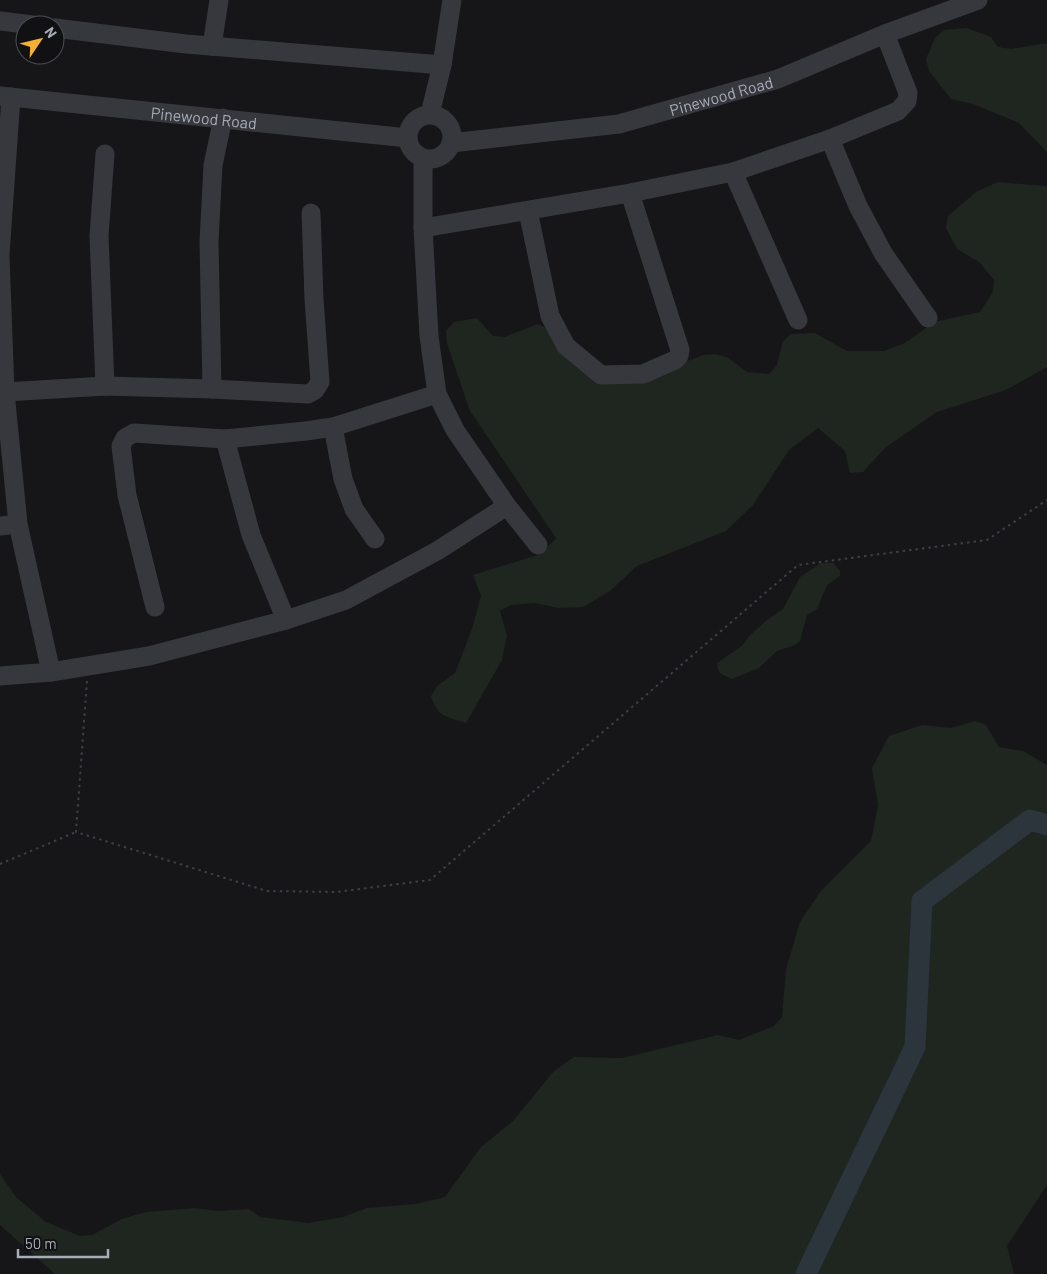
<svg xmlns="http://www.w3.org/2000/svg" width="1047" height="1274" font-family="Barlow,sans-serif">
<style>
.green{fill:#1e261f}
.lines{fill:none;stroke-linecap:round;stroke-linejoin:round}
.river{stroke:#2c353c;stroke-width:21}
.path{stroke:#3d3f44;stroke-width:2;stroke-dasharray:2.5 4;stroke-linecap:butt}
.minor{stroke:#37383d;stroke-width:19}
.labels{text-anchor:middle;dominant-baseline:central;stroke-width:4;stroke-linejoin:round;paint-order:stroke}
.street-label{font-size:16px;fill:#a8adb8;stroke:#111113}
</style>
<rect width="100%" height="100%" fill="#161618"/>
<path class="green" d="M967,28L991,37L998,47L1011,49L1047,43V152L1019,123L973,104L951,99L929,71L926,59L935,38L944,30Z
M998,182L1047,186V367L1006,390L937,412L886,447L863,472L850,473L845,451L818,428L789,450L753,505L726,531L637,566L610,591L583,607L559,608L535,603L511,605L500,611L507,635L502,660L466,723C447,717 437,717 431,696L437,686L455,673L472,629L481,596L473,575L541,554L556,538L470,411L447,343L446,331L454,322L477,318L493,336L504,337L538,324L557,333L580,362L646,377L703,355L715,354L727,357L747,372L769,374L777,365L783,341L791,334L815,333L847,351H884L905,343L934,322L980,312L993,292L994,280L979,262L957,249L946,228L948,216L976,192Z
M821,563H833L840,571V576L827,585L817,609L807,615L800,641L795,645L777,651L759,668L732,679C723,675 717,674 717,663L742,646L749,636L767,620L783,609L800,577Z
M975,721L986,725L999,747L1023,751L1047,765V1185L1007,1246L1014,1274H55L0,1225V1174L16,1197L46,1222L80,1236L92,1235L122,1219L146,1212L194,1208L219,1211L249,1209L260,1217L308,1223L343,1217L367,1208L416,1204L445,1197L481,1147L513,1121L554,1071L574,1057L622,1058L718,1035L739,1040L774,1026L782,1017L786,969L800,922L820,892L871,841L878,805L872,768L889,736L922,725L951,728Z"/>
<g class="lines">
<path class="river" d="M806,1274L915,1047L922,901L1030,820L1047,825"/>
<path class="path" d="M87,681L76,832L267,891L336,892L430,880L798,565L987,540L1047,500
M0,864L76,832"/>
<g class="minor">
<path d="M0,21L33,25"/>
<path d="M55,28L186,44L442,65"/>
<path d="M212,46L219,0"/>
<path id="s1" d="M0,96L408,138"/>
<path d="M11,97L0,255L5,392L18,524L51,672"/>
<path d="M430,114L442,65L452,0"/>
<circle cx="430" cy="137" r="22"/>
<path d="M830,139L858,206L883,253L928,318"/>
<path id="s2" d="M451,143L619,124L778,79L885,34L978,0"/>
<path d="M105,154L99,236L105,386"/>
<path d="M423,158V228L429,336L437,394L455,430L507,506L538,545"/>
<path d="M733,172L798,320"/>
<path d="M528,211L550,316L566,346L601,375L643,374L675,360L679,356L680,350L630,193"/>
<path d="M423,228L630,193L733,172L830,139L898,111L907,101L908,93L885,34"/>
<path d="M212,389L209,242L213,165L223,118"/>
<path d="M5,392L105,386L212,389L308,394L315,390L320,382L314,299L311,213"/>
<path d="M333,427L343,479L354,509L375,539"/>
<path d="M225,439L251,535L286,620"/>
<path d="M0,526L18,524"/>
<path d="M155,607L127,495L121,446L125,438L134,433L225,439L306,431L333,427L437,394"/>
<path d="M0,676L51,672L149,656L286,620L346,600L437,551L507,506"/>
</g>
</g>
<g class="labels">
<g class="street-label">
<text stroke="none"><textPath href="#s2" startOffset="275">Pinewood Road</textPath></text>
<text stroke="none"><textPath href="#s1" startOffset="205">Pinewood Road</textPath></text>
</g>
</g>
<g transform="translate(40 40) rotate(55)"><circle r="24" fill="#111113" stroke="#4d4f55"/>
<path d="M0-4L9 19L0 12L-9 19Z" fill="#f2b134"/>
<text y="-8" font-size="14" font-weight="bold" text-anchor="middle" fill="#a8adb8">N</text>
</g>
<path d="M18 1249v8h90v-8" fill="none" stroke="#a8adb8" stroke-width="2.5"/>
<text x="25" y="1249" font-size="15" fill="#a8adb8" stroke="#111113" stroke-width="4" paint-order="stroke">50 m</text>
</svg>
